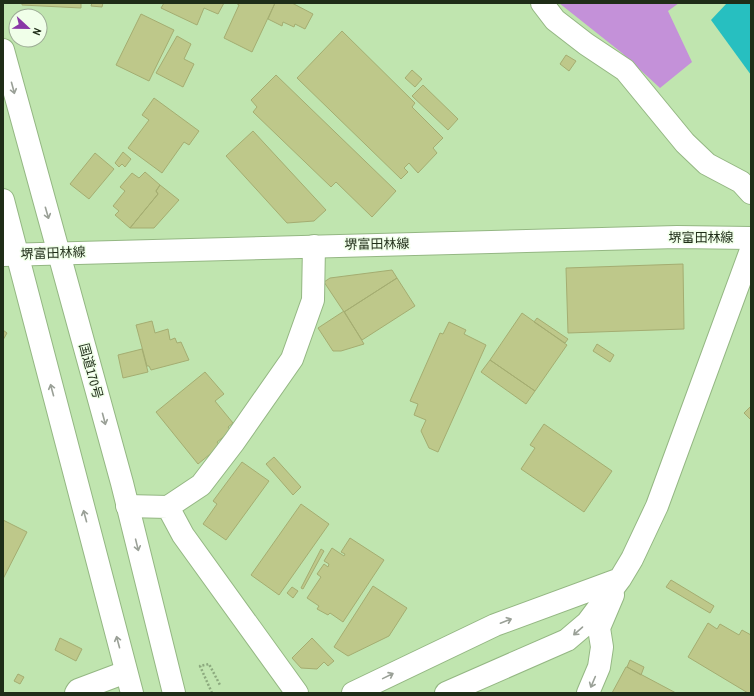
<svg xmlns="http://www.w3.org/2000/svg" width="754" height="696" font-family="'Archivo Narrow','Noto Sans JP',sans-serif">
<style>
.green{fill:#c491d9}
.water{fill:#27bfc0}
.building{fill:#bec88a;stroke:#a4ad71}
.lines{fill:none;stroke-linecap:round;stroke-linejoin:round}
.minor-casing{stroke:#94b783;stroke-width:24}
.tertiary-casing{stroke:#94b783;stroke-width:24}
.primary-casing{stroke:#94b783;stroke-width:24}
.trunk-casing{stroke:#94b783;stroke-width:24}
.path{stroke:#8ca97e;stroke-width:2.5;stroke-dasharray:2 2;stroke-linecap:butt}
.minor{stroke:#fff;stroke-width:22}
.tertiary{stroke:#fff;stroke-width:22}
.primary{stroke:#fff;stroke-width:22}
.trunk{stroke:#fff;stroke-width:22}
.oneway{stroke:#9aa097}
.labels{text-anchor:middle;dominant-baseline:central;stroke-width:3;stroke-linejoin:round;paint-order:stroke}
.street-label{font-size:13px;fill:#1f2d18;stroke:#f0ffe9}
</style>
<rect width="100%" height="100%" fill="#c0e5af"/>
<path class="green" d="M559,3H679L668,11L692,62L660,88L622,53Z"/>
<path class="water" d="M727,3H751V75L711,20Z"/>
<path class="building" d="M22,3H81V8L22,5Z
M92,3H103L102,7L91,6Z
M164,3H224L218,14L204,8L197,25L161,8Z
M236,3H275L252,52L224,38L239,5Z
M275,3H292L313,14L305,29L295,24L294,27L283,22L282,26L268,19Z
M141,14L174,30L149,81L116,65Z
M342,31L415,103L412,107L443,138L433,148L437,153L418,173L409,163L404,168L408,172L401,179L297,78Z
M177,36L191,44L184,59L194,64L183,87L156,73Z
M566,55L576,61L569,71L560,64Z
M412,70L422,79L415,87L405,78Z
M276,75L396,191L372,217L336,182L331,187L253,112L257,107L251,100Z
M423,85L458,119L448,130L412,96Z
M154,98L199,131L189,145L184,142L162,173L128,148L149,120L142,115Z
M253,131L326,210L314,221L287,223L226,156Z
M123,152L131,159L125,167L122,164L119,167L115,163Z
M95,153L114,169L89,199L70,184Z
M145,172L160,185L156,191L158,194L130,228L115,215L119,211L113,206L125,191L120,187L132,173L139,178Z
M160,185L179,200L154,228H130L158,194L156,191Z
M683,264L684,329L568,333L566,268Z
M392,270L397,278L344,312L324,282L330,278Z
M397,278L415,306L362,340L344,312Z
M344,311L364,344L341,351H333L318,328Z
M522,313L567,345L535,391L490,360Z
M537,318L568,339L565,343L534,322Z
M152,321L155,333L168,329L170,340L175,338L177,343L181,342L189,360L151,370L149,366H147L136,325Z
M449,322L466,330L464,334L486,345L438,452L429,448L421,431L426,420L414,415L418,404L410,401L440,333L443,334Z
M3,330L7,333L3,340Z
M597,344L614,355L610,362L593,351Z
M142,349L148,372L123,378L118,355Z
M490,360L535,391L526,404L481,372Z
M205,372L224,394L215,401L233,423L228,427L231,431L217,442L220,446L198,464L156,412Z
M751,406V420L744,413Z
M544,424L612,471L584,512L521,469L535,448L530,445Z
M274,457L301,487L293,495L266,464Z
M242,462L269,481L226,540L203,524L217,504L213,501Z
M301,504L329,524L279,595L251,575Z
M3,520L27,532L3,579Z
M350,538L384,560L343,622L330,613L328,615L317,609L319,606L307,598L321,577L317,574L324,564L328,567L329,564L324,561L332,548L344,556L345,554L341,552Z
M321,549L324,551L303,589L301,588Z
M671,580L714,606L710,613L666,587Z
M373,586L407,608L389,636L348,656L334,647Z
M292,587L298,591L293,598L287,593Z
M708,623L717,629L720,624L739,635L742,630L751,635V693H748L688,657Z
M60,638L82,649L76,661L55,650Z
M312,638L334,661L328,666L324,662L317,669L301,668L292,658Z
M630,660L644,667L641,675L627,667Z
M626,667H627L676,693H612Z
M18,674L24,677L20,684L14,681Z"/>
<g class="lines">
<g class="minor-casing">
<path id="minor" d="M542,3L555,20L586,44L625,70L685,143L707,164L741,182L751,193
M127,506L168,507L201,485L234,442L292,359L313,300L314,246
M168,507L183,535L297,693
M76,693L78,690L126,672
M588,693L599,667L602,647L599,628L613,595"/>
</g>
<g class="tertiary-casing">
<path id="tertiary" d="M353,693L495,625L620,579
M446,693L567,640L587,623L620,579L632,559L657,506L751,250"/>
</g>
<g class="primary-casing">
<path id="primary" d="M3,255L677,237L751,238"/>
</g>
<g class="trunk-casing">
<path id="trunk" d="M3,50L122,483L174,693
M3,200L132,693"/>
</g>
<path class="path" d="M212,693L200,666L209,664L220,685"/>
<use href="#minor" class="minor"/>
<use href="#tertiary" class="tertiary"/>
<use href="#primary" class="primary"/>
<use href="#trunk" class="trunk"/>
</g>
<defs><path id="oneway-shaft" d="M-6 0H5M1.5-3L5.5 0L1.5 3" fill="none" stroke-width="1.6" stroke-linecap="round" stroke-linejoin="round"/></defs>
<g class="oneway">
<use href="#oneway-shaft" transform="translate(13 88) rotate(75)"/>
<use href="#oneway-shaft" transform="translate(47 213) rotate(74)"/>
<use href="#oneway-shaft" transform="translate(52 390) rotate(-105)"/>
<use href="#oneway-shaft" transform="translate(104 419) rotate(75)"/>
<use href="#oneway-shaft" transform="translate(85 516) rotate(-105)"/>
<use href="#oneway-shaft" transform="translate(137 545) rotate(76)"/>
<use href="#oneway-shaft" transform="translate(506 621) rotate(-21)"/>
<use href="#oneway-shaft" transform="translate(578 631) rotate(139)"/>
<use href="#oneway-shaft" transform="translate(118 642) rotate(-105)"/>
<use href="#oneway-shaft" transform="translate(388 676) rotate(-26)"/>
<use href="#oneway-shaft" transform="translate(593 682) rotate(113)"/>
</g>
<g class="labels">
<g class="street-label">
<text x="701" y="237">堺富田林線</text>
<text transform="translate(377 244) rotate(-1)">堺富田林線</text>
<text transform="translate(53 253) rotate(-2)">堺富田林線</text>
<text transform="translate(91 371) rotate(75)">国道170号</text>
</g>
</g>
<rect width="754" height="696" fill="none" stroke="#1f2d18" stroke-width="8"/>
<g transform="translate(28 28) rotate(112)"><circle r="19" fill="#f0ffe9" stroke="#9cab95"/>
<path d="M0-3L7 15L0 10L-7 15Z" fill="#8937a6"/>
<text y="-6" font-size="11" font-weight="bold" text-anchor="middle" fill="#1f2d18">N</text>
</g>
</svg>
